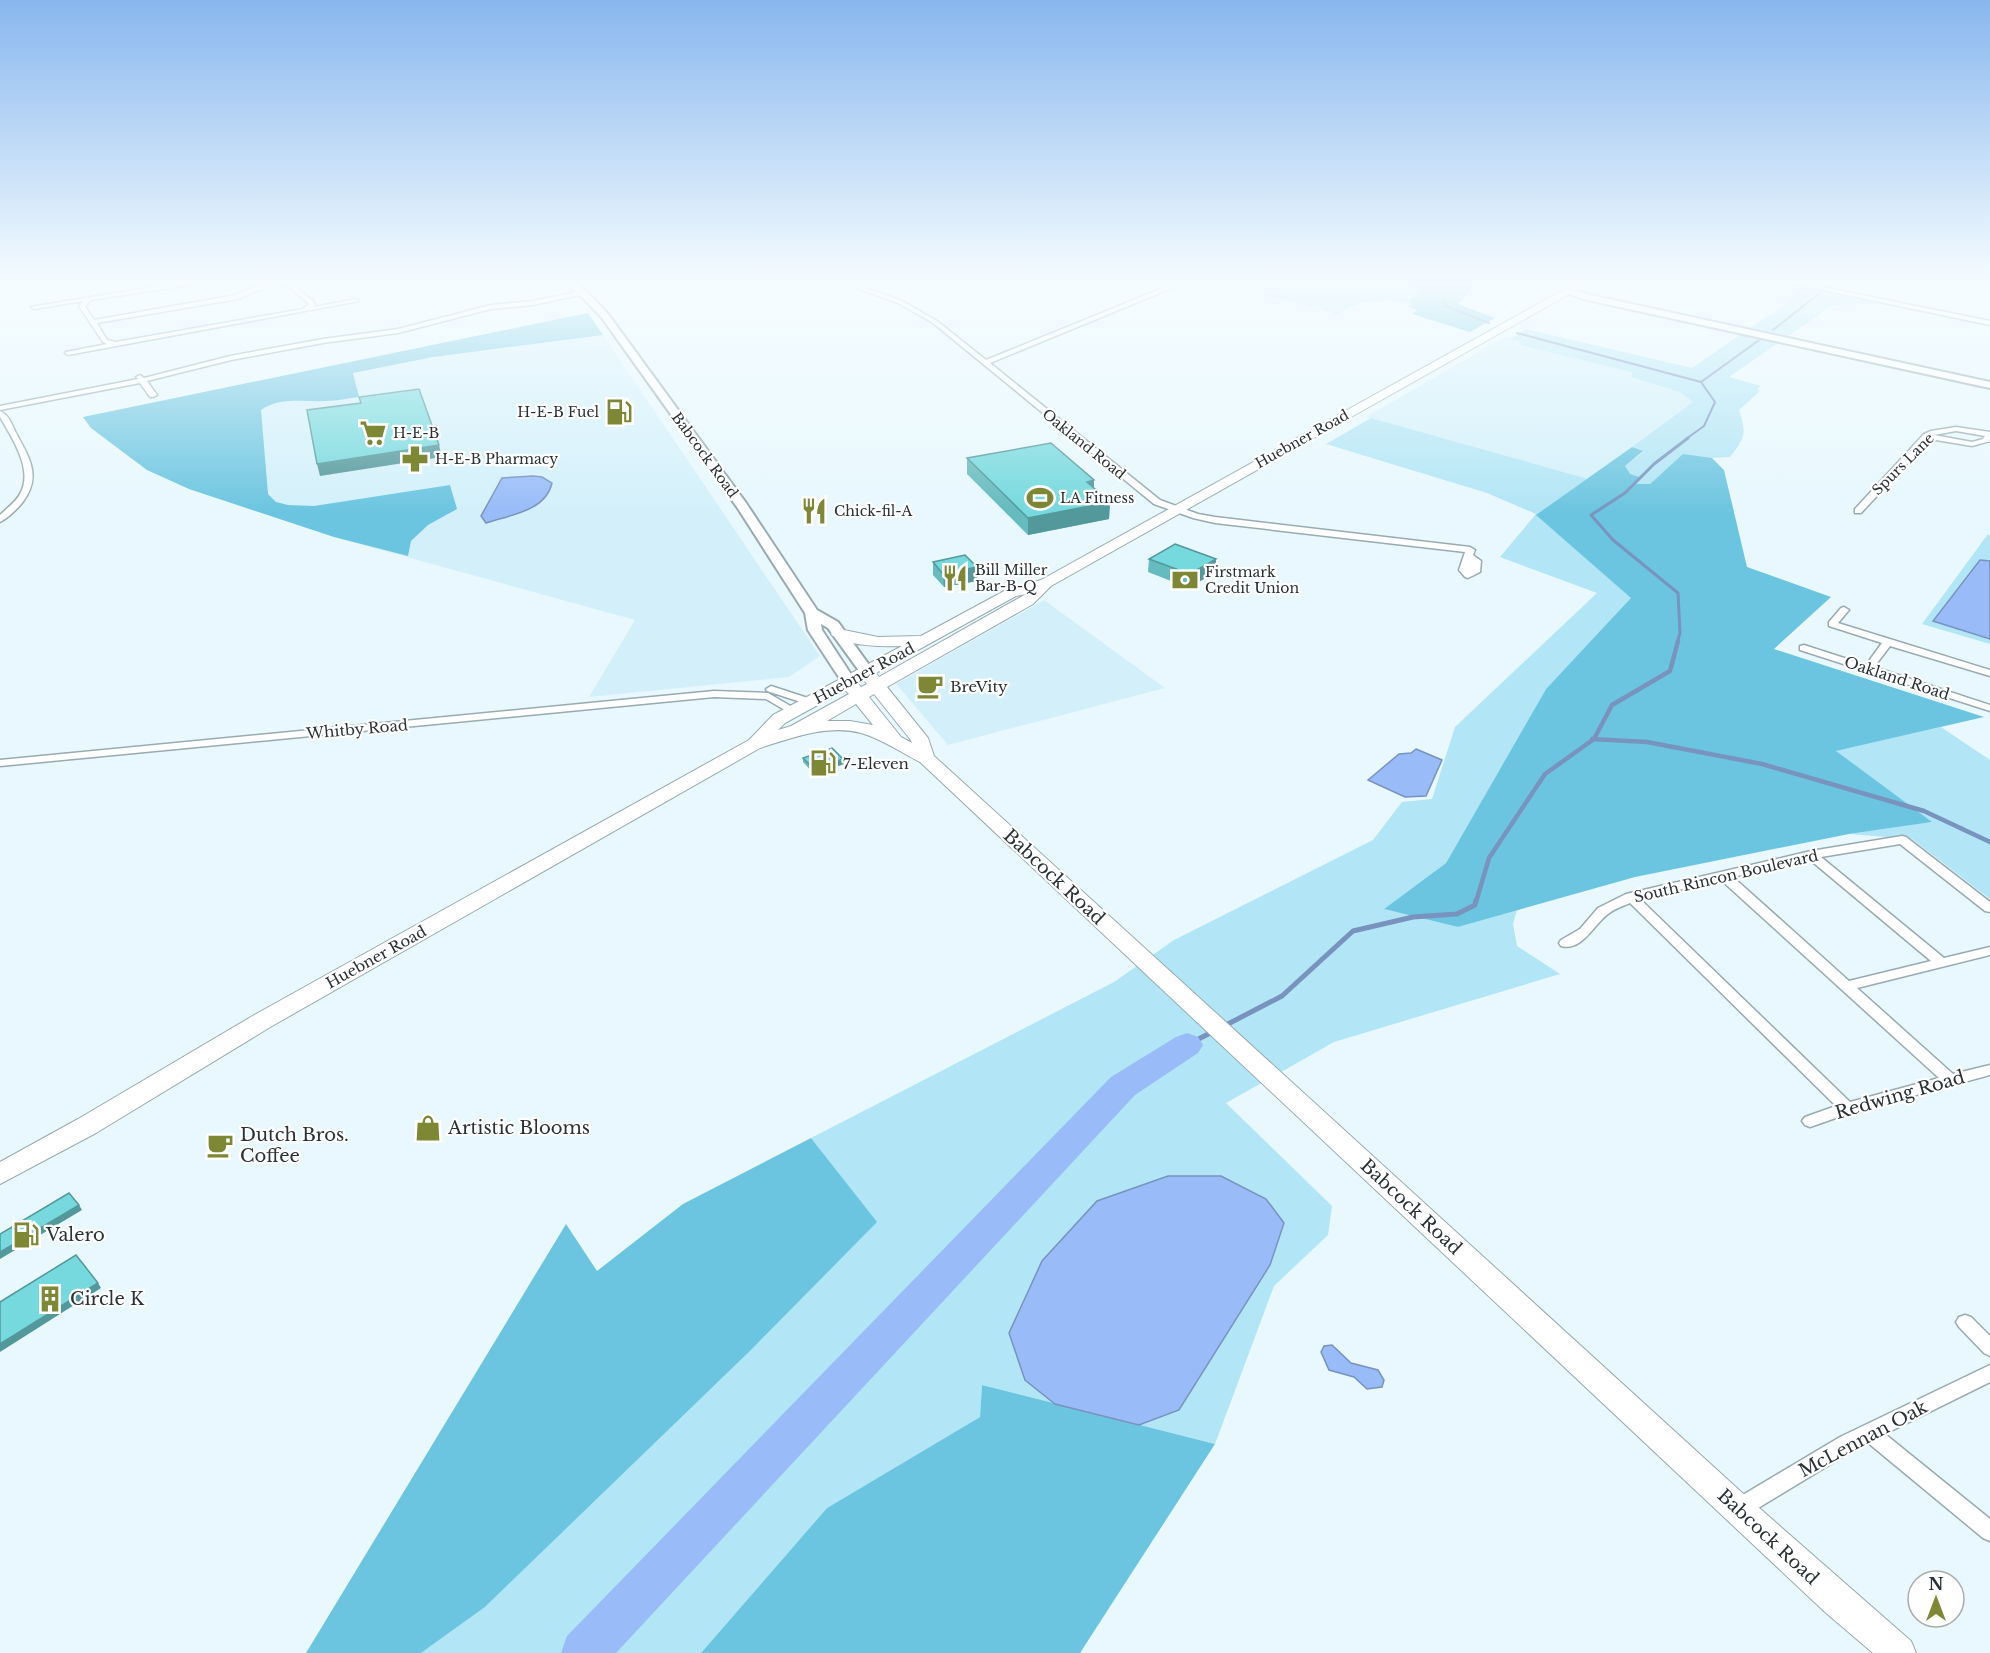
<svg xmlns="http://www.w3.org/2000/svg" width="1990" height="1653" font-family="'Libre Baskerville',serif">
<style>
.built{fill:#d3f0fa}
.green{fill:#b2e5f5}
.forest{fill:#6cc5e0}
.water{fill:#99bcf8;stroke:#7893be;stroke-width:1.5}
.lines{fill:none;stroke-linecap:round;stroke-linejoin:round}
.stream-far3{stroke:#7893be;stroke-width:2}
.stream-far2{stroke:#7893be;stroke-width:3}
.stream-far1{stroke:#7893be;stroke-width:4.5}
.stream{stroke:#7893be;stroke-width:5}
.river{fill:#99bcf8;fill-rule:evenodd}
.street-casing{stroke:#98abb2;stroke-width:3}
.secondary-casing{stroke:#98abb2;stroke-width:4}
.primary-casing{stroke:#98abb2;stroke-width:2}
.street{fill:#fff;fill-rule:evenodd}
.secondary{fill:#fff;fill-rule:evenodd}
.primary{fill:#fff;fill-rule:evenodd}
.wall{fill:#65bbbe}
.shaded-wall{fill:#53989b}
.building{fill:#76d9dd;stroke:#53989b;stroke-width:1.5}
.labels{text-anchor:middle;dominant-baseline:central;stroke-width:4.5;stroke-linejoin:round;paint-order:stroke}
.far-poi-label{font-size:14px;fill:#2a3235;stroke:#fff;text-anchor:start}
.far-street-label{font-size:14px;fill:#2a3235;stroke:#fff}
.street-label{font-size:15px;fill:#2a3235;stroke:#fff}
.poi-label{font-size:15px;fill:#2a3235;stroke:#fff;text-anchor:start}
.near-street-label{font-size:18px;fill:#2a3235;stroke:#fff}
.near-poi-label{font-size:18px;fill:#2a3235;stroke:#fff;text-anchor:start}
</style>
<rect width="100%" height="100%" fill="#e8f8fe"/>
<path class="built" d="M588,313L820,656L789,677L589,697L635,620L334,537L189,489L147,470L91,428L83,417Z
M1504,337L1637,369L1667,378L1694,402L1588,479L1366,417Z
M1044,600L1165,688L948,745L896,684Z"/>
<path class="green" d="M1303,279L1329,283L1337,279H1405L1420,290L1413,305L1391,300L1380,301L1360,303L1338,314L1262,295Z
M1802,289L1881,304L1833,305L1729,377L1761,386L1757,389L1760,391L1739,410C1747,435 1745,437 1730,457L1712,458L1683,455L1650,484H1633L1625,466L1643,452L1632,447L1693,402L1680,392L1631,377L1633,373L1628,371L1520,345V341L1510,339L1526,329L1692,368L1782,306Z
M1371,418L1588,479L1537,515L1632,598L1546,689L1446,863L1384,909L1458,927L1517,910L1513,924L1517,946L1560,974L1334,1042L1226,1103L1332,1206L1328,1235L1274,1286L1215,1444L982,1385L980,1417L827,1508L701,1653H421L485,1607L751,1350L876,1222L811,1138L1114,982L1174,940L1373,840L1402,802L1432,799L1455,727L1597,593L1500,557L1536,514L1487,493L1326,444Z
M1988,534L1990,536V644L1922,624Z
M1941,727L1990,760V899L1912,839L1849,834L1931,822L1835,751Z"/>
<path class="forest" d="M1405,279H1474L1467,295L1458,304L1495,318L1470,332L1412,314L1417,310L1409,307L1412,305L1408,301L1419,290Z
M588,313L603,335L433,357L353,373L359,397C348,398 337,401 326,401C305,402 279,397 261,410L268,494L276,502L288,505L314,506L450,485L457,509L428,525L411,541L408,556L334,537L189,489L147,470L91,428L83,417Z
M1632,447L1643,451L1625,466L1630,474L1639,477L1634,484H1650L1683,454L1712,458L1724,470L1747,567L1831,597L1774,649L1984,717L1836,751L1932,822L1849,834L1635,877L1458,927L1384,909L1446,863L1546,689L1631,598L1536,515Z
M811,1138L877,1222L751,1350L485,1607L421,1653H306L566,1224L597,1271L683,1204Z
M982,1385L1215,1444L1080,1653H701L827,1508L980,1417Z"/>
<path class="water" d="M533,476L542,477L552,483C546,511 510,515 486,523L481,516L502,478Z
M1980,560L1990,561V639L1933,621Z
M1416,749L1442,760L1426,796L1405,797L1368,780L1399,754L1411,753Z
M1168,1176H1221L1266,1199L1284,1223L1270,1265L1179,1410L1139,1425L1055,1404L1025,1380L1009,1333L1042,1261L1097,1201Z
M1332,1345L1351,1363L1378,1370L1384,1380L1382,1387L1367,1389L1354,1377L1329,1370L1321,1352L1324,1346Z"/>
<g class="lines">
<path class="stream-far3" d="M1455,279L1442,296L1445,306L1489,323
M1773,330L1820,293
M1517,333L1701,382L1715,402L1704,426L1686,439
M1701,382L1762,338"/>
<path class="stream-far2" d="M1677,643L1680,633L1678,593L1613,540L1591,515L1625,493L1654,464L1688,438"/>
<path class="stream-far1" d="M1592,739L1647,742L1762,764L1924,811L1990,842
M1476,902L1489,858L1545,774L1594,739L1612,705L1670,671L1678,641"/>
<path class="stream" d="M1224,1026L1282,996L1353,931L1413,917L1457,914L1475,905L1476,900
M1187,1045L1214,1031"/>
<path class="river" d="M1187,1033L1198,1037L1203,1045L1198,1053L1135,1095L616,1653H561L567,1636L1111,1077L1176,1037Z"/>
<g class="street-casing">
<path id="street" d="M201,279L290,282L313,301L315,305L314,307L356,299L359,301L68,355L65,353L66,352L107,344L103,342L79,306L83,301L34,309L31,307ZM209,282L261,284L236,295L94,320L85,306L91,300ZM271,285L288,286L309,304L303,309L116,342L107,340L97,323L238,299Z
M831,279H841L902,301L937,321L986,360L1185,279H1194L990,363L1160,500L1198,514L1215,517L1470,547L1475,550L1473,555L1481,561L1480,572L1468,578L1465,577L1459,570L1465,552L1215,523L1193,518L1154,504L933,323L898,303Z
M1769,279H1783L1990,321V325Z
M582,291L585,293L584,294L533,305L491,309L398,333L323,343L231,360L147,381L157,395L153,397H150L140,383L0,410V406L138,379L136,377L140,375L144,378L230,356L323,339L398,329L491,305L533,301Z
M0,411C9,415 12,425 16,433C30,459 42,477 22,503C16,510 8,518 0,522V515C7,508 16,502 20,494C34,470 12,438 0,417Z
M1956,427L1990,432V441L1972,446L1930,439L1861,513H1855V509L1924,434L1931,431ZM1956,431L1985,436L1983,439L1972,442L1934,435Z
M1844,607L1849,610L1838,623L1990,670V676L1890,646L1874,667L1990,705V711L1800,650V646L1804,645L1866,665L1882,643L1829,626V622L1841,608Z
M771,686L814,700L815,702L810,705L767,691L766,689Z
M714,691L768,693L799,711L798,713H790L766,699L714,697L0,766V760Z
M1902,836L1906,837L1990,902V912L1985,911L1900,844L1821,857L1944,958L1990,947V955L1857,988L1953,1074L1990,1065V1075L1850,1113L1810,1127L1805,1125L1802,1121L1805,1117L1836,1106L1630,903C1623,906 1614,909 1608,914C1594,924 1582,952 1561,946L1559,943L1561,940L1580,929L1598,908L1626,894L1811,851ZM1809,859L1931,961L1849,981L1733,877ZM1721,880L1939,1078L1850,1102L1640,899Z
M1965,1315L1971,1317L1990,1336V1356L1984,1353L1959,1327L1956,1322L1959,1317Z
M1990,1365V1382L1885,1434L1990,1519V1541L1983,1538L1867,1442L1745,1516L1738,1518L1731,1516L1728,1509L1731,1502L1840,1437Z"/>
</g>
<g class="secondary-casing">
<path id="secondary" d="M560,279C580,279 595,301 608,314L746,503L817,610L838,622L874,672L872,675H862L828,628L821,624L822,630L856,682L849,686L844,685L808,630L805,613L737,507L602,318L585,300Z
M1570,288L1586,294L1990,382V388L1583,299L1567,293L1566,291Z"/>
</g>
<g class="primary-casing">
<path id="primary" d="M1583,279H1596L1051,586L1033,604L887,687L928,738L934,756L1749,1499L1911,1641L1916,1653H1873L1826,1613L920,762C900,752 882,739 861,733C828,724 792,738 760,748L272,1026L96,1133L0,1184V1162L78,1119L256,1014L749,740L773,715L902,646C886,647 841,646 831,634L833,631L839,629L878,637L921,636L1006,590L1041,580ZM1026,594L879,677L876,673L1016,596ZM864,680L867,684L861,687L857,683ZM845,690L849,694L791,726L778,730L785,723ZM874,694L910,739L912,743L901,737L869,697ZM856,704L873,725L850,721H827Z"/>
</g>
<use href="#street" class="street"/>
<use href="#secondary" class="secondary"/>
<use href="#primary" class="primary"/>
</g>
<path class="wall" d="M967,458L1094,480V488L1110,502L1109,519L1028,535L967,474Z
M1149,559H1216L1215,572L1189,588L1148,572Z
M933,562L977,581L944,587L933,575Z
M803,758L844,764L814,774L803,762Z"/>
<path class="shaded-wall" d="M439,445L442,457L320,476L317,464Z
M1094,480V497L1087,482Z
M1110,502L1109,519L1028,535V518Z
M1216,559L1215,572L1189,588L1190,574Z
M977,567V581L944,587L943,574Z
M843,759L844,764L814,774V769Z
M79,1205L82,1210L0,1259V1252Z
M98,1283L101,1288L0,1352V1344Z"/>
<path class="building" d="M419,389L439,445L317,464L307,410L361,403L359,397Z
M1051,443L1094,480L1087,482L1110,502L1028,518L967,458Z
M1175,544L1216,559L1190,574L1149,559Z
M965,555L977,567L943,574L933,562Z
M832,748L843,759L814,769L803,758Z
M69,1193L79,1205L0,1252V1234Z
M76,1255L98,1283L0,1344V1302Z"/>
<linearGradient id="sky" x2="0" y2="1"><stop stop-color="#88b7ee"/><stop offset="0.55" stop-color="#f5fcff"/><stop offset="1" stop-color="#f5fcff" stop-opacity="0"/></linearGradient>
<rect width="1990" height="511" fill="url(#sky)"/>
<defs>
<g id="fuel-bare" transform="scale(2.07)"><path d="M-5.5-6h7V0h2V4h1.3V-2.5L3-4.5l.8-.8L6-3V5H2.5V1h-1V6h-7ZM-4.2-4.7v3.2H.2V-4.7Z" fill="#7d8734" stroke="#fff" stroke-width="2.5" paint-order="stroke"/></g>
<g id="supermarket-bare" transform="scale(2.07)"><path d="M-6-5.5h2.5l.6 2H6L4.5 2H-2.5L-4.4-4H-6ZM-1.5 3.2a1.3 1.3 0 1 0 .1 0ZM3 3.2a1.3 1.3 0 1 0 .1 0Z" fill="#7d8734" stroke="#fff" stroke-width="2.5" paint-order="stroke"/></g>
<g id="pharmacy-bare" transform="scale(2.07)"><path d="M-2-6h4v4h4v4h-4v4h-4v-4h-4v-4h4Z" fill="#7d8734" stroke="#fff" stroke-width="2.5" paint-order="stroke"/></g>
<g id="stadium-bare" transform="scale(2.07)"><path d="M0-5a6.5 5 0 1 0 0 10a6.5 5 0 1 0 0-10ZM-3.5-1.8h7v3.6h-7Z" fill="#7d8734" stroke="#fff" stroke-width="2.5" paint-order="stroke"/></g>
<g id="restaurant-bare" transform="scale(2.07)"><path d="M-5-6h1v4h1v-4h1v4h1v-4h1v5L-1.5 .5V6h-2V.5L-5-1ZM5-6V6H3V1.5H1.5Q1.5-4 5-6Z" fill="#7d8734" stroke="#fff" stroke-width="2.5" paint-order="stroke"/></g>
<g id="bank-bare" transform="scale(2.07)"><path d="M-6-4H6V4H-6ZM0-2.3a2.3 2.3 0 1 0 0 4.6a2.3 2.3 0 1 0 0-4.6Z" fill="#7d8734" stroke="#fff" stroke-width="2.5" paint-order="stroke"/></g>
<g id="cafe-bare" transform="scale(2.07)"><path d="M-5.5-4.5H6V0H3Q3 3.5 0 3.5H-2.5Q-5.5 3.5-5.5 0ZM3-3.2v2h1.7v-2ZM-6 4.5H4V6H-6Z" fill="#7d8734" stroke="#fff" stroke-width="2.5" paint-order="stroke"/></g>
<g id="shop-bare" transform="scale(2.07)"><path d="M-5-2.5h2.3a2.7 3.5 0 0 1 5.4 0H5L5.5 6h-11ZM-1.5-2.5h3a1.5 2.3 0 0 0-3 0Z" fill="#7d8734" stroke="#fff" stroke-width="2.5" paint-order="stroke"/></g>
<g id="building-bare" transform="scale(2.07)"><path d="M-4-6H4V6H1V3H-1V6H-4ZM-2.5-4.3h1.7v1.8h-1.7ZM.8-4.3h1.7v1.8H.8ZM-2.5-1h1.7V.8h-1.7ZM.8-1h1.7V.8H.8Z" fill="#7d8734" stroke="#fff" stroke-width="2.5" paint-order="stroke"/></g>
</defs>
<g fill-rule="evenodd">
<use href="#fuel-bare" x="619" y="412"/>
<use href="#supermarket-bare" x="373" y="433"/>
<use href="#pharmacy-bare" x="415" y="459"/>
<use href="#stadium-bare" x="1040" y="498"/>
<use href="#restaurant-bare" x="814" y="511"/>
<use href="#restaurant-bare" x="955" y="578"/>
<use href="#bank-bare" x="1185" y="580"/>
<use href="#cafe-bare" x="930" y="686"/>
<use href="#fuel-bare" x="823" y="763"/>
<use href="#shop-bare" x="428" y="1128"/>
<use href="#cafe-bare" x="220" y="1145"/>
<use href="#fuel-bare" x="26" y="1235"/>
<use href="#building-bare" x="50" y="1299"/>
</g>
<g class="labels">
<g class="far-poi-label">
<text x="599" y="412" text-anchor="end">H-E-B Fuel</text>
<text x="393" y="433">H-E-B</text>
<text x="435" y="459">H-E-B Pharmacy</text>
<text x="1060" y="498">LA Fitness</text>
<text x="834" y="511">Chick-fil-A</text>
<text x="975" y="570">Bill Miller<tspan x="975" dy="16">Bar-B-Q</tspan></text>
<text x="1205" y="572">Firstmark<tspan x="1205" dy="16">Credit Union</tspan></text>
</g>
<g class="far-street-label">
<text transform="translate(1302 439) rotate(-29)">Huebner Road</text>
<text transform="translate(1084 444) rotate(39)">Oakland Road</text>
<text transform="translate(705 455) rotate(54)">Babcock Road</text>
<text transform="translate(1903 464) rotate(-45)">Spurs Lane</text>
</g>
<g class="street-label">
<text transform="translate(864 673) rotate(-28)">Huebner Road</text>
<text transform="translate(1897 678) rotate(18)">Oakland Road</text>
<text transform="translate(357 729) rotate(-5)">Whitby Road</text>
<text transform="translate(1726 876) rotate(-13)">South Rincon Boulevard</text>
<text transform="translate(376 957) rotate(-29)">Huebner Road</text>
</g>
<g class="poi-label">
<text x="950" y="686">BreVity</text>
<text x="843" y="763">7-Eleven</text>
</g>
<g class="near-street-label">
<text transform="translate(1054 877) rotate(43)">Babcock Road</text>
<text transform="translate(1900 1095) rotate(-16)">Redwing Road</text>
<text transform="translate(1411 1207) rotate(43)">Babcock Road</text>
<text transform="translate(1863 1439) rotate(-28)">McLennan Oak</text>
<text transform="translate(1768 1537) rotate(43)">Babcock Road</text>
</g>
<g class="near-poi-label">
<text x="448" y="1128">Artistic Blooms</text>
<text x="240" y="1135">Dutch Bros.<tspan x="240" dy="21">Coffee</tspan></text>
<text x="46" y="1235">Valero</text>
<text x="70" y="1299">Circle K</text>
</g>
</g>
<g transform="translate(1936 1599)"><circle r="28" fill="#ffffff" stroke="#aaadae" stroke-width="1.5"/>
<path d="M0-4.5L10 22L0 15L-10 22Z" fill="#7d8734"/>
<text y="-9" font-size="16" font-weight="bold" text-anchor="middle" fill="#2a3235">N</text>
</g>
</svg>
